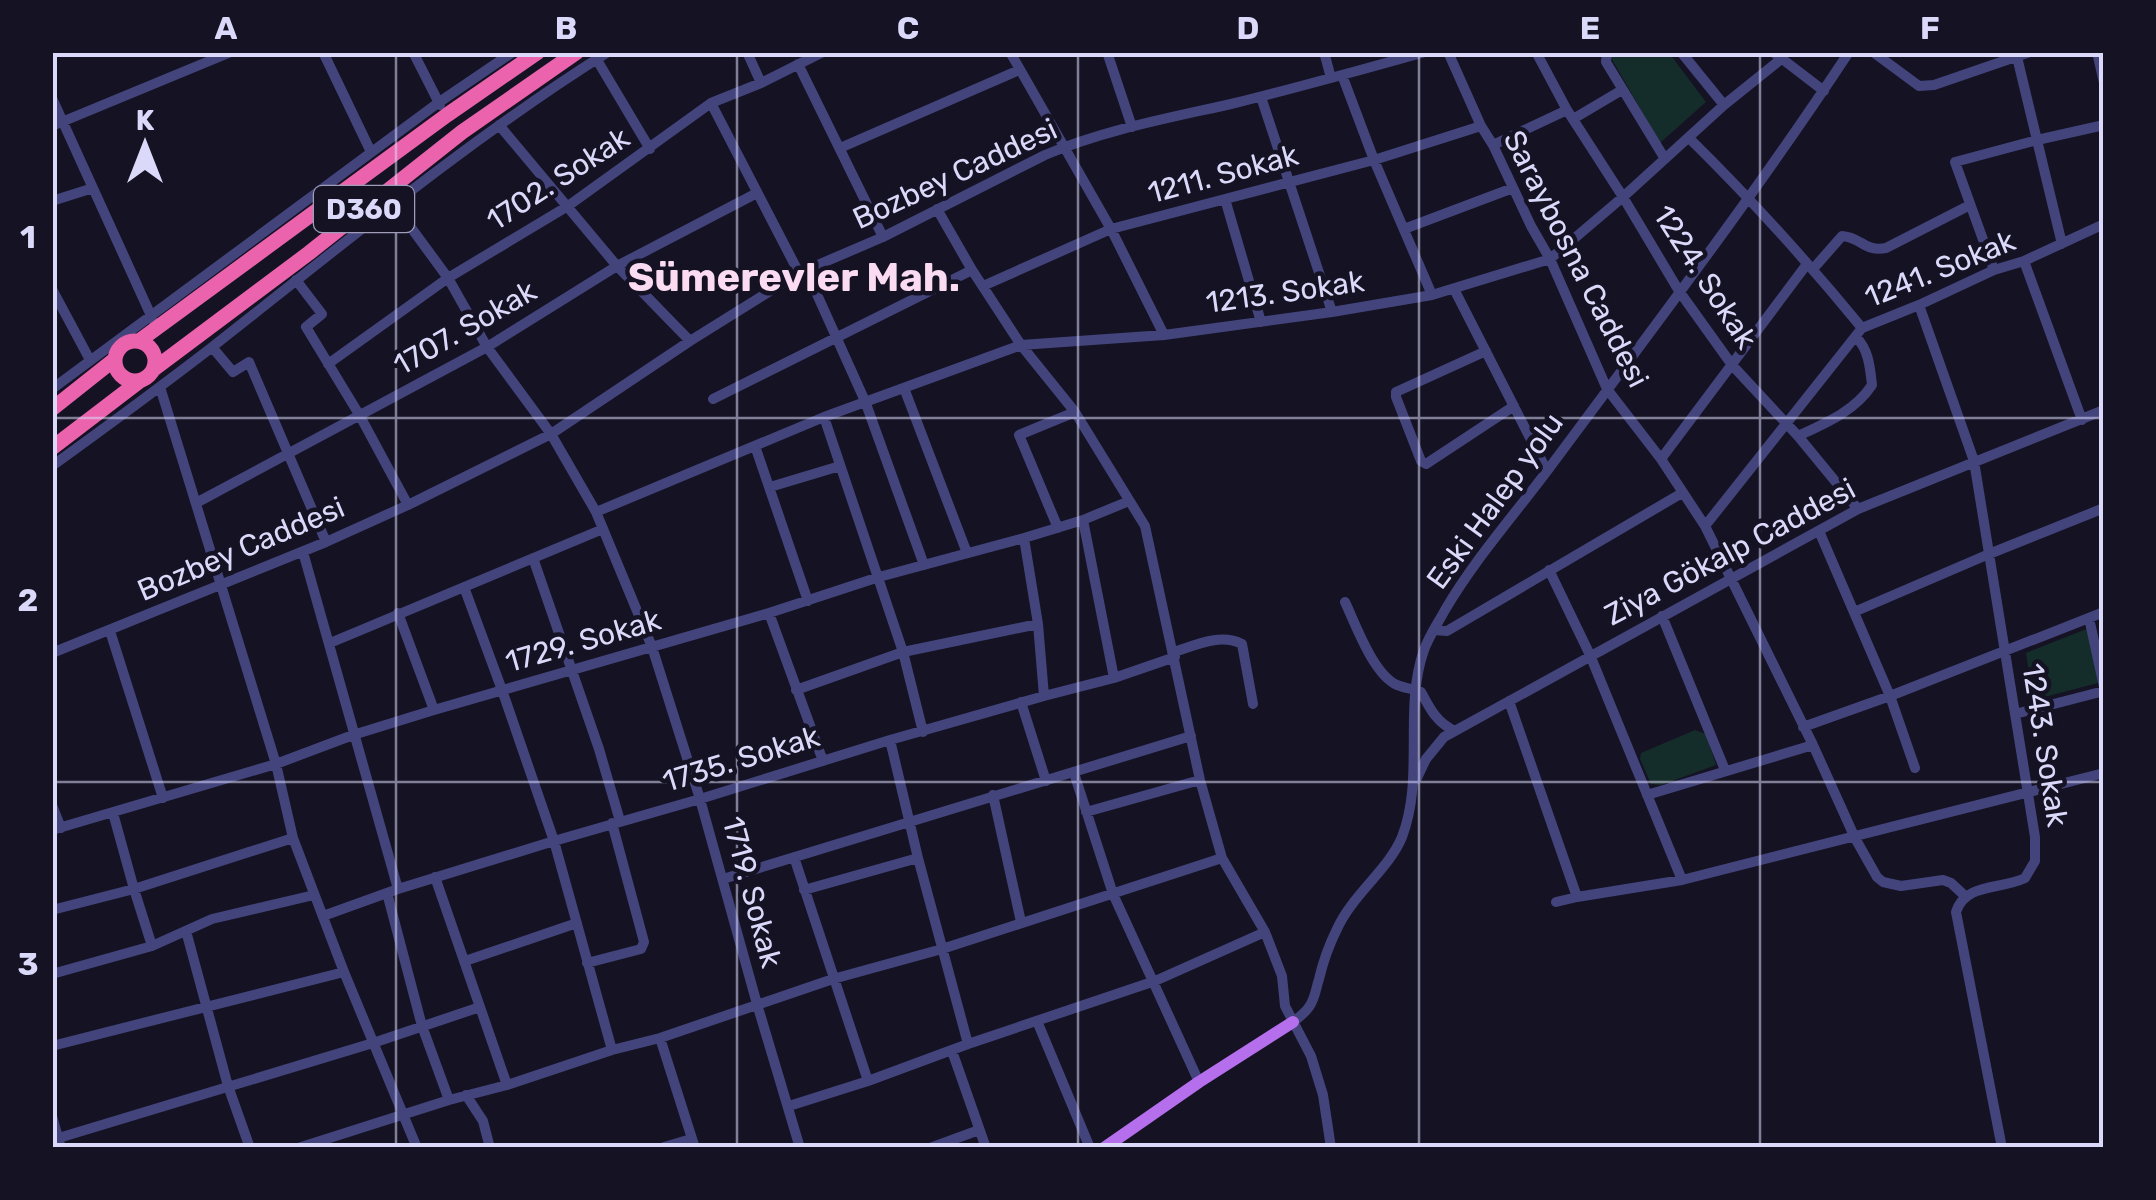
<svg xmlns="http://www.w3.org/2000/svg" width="2156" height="1200" font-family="Rubik,sans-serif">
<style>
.green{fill:#152d2a}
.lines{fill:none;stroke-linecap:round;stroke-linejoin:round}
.minor{stroke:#43447c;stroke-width:10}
.major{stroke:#b56eec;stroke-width:12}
.highway{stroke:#eb63ac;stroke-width:15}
.grid{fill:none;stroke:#dbd9fa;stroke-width:2.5;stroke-opacity:0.55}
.labels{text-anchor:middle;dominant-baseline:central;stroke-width:9;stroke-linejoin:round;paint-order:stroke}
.shield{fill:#141223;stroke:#9f9dba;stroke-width:2.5}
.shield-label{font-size:28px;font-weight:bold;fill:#dbd9fa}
.street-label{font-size:30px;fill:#dbd9fa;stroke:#141223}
.district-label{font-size:40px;font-weight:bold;fill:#fadbf1;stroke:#141223}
.neatline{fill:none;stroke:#dbd9fa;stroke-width:4}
.grid-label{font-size:32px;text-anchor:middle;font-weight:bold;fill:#dbd9fa}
</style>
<rect width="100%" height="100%" fill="#141223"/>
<path class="green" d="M1621,53H1669L1706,102L1660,143L1610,56Z
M2089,628L2098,683L2033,700L2026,653Z
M1695,730L1706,734L1716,765L1661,785L1651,784L1640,759L1641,753Z"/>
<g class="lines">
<path class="minor" d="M323,52L371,152
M413,52L440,105
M747,52L761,83
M1010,52L1111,229L1164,335
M1107,52L1132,127
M1324,52L1331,78
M1448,52L1481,126L1493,145L1531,226L1550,259L1607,389L1661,459L1705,526L1813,745L1855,838L1877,877L1883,882L1901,886L1943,880L1951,883L1965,896
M1536,52L1567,110L1623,197L1679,291L1732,365L1798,436L1858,509
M1607,52L1606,62L1665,159
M1681,52L1724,105
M1773,52L1824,91
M1873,52L1919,86L1934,85L2030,52
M2097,52L2104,83
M2017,57L2062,244
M597,60L650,149
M798,64L883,237
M1342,75L1374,160L1432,295
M1261,97L1332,312
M52,98L153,320
M711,103L799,273
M1573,119L1622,90
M499,125L617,266L690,341
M52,126L231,52
M1689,138C1750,198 1807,261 1862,328
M1493,145L1567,110
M840,148L1019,70
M1225,199L1261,322
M52,201L93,188
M393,203L448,278L487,347L551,434L596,512L652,647L700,799L757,1004L800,1148
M937,209L972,270L1021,345L1075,412L1145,526L1200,780L1222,858L1265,932L1282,976L1285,1006L1311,1056L1323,1095L1331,1148
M1404,229L1513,188
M2024,261L2082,420
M1813,269L1842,236C1861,237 1864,252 1886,248L1970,205
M806,270L865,401L924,565
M1994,270L1955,162L2037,140L2104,125
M296,280L322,314L306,327L360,416L408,505
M983,286L1111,229L1374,160L1481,126
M52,289L90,360
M1454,289L1547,471
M1919,305L1974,461L2035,837V861L2025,878C2000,890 1965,883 1956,912L2002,1148
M212,347L233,372L249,362L326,542
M1486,351L1396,392V397L1421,461L1426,464L1514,406
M328,364L448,278L568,206L711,103L761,83L823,52
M160,387L276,764L293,838L344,972L417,1148
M904,388L967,553
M52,389L438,103L513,52
M713,399L972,270
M824,417L903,652L923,732
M1798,436C1826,423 1855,411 1872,385C1870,368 1869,350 1856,337
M755,446L808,601
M1661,459L1807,264
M52,466C106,427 159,388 211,348C341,246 468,140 608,52
M770,487L840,466
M196,503L487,347L617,266L757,193
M596,512L824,417L1021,345L1164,335L1332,312L1432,295L1550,259L1623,197L1724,105L1780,60
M1083,520L1114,678
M1705,526L1862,328L1919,305L1994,270L2024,261L2104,224
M1058,528L1019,435L1075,412
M1819,531L1890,696L1915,768
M1024,538L1038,624L1044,696
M303,552L398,889
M533,558L599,749L620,821
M1549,570L1590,655L1682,880
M464,587L502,690L554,841L612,1050
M1345,602C1356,625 1373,674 1397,685C1405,688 1413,689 1421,692C1430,709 1437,723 1455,731
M1854,612L1989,554L2104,508
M398,613L434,710
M769,613L823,761
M1662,616L1725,770
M2089,618L2104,687
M1434,630L1447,631L1682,493
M110,631L163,798
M330,643L603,529
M1174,652C1196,645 1221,633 1242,644L1253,704
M52,653L326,542L408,505L551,434L690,341L799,273L883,237L1045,155C1104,130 1169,118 1231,104C1296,88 1361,70 1425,52
M796,690L903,652L1038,624
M1509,701L1577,897L1682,880L2104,773
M1021,702L1046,781
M2015,714L2104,691
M1803,727L1890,696L2104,612
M890,740L918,858L968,1044
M1074,773L1113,894L1199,1082
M1416,780L1426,759L1444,737L1858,509L2104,410
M993,795L1021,922
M1647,795L1813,745
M52,805L61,828
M1086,812L1200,780
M113,813L134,889L152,946
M52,830L276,764L353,735L434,710L769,613L879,577L1024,538L1083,520L1129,501
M794,857L868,1081
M435,877L507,1085
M723,879L1191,736
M804,890L918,858
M387,893L422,1026L449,1100
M1556,902L1577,897
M52,910L134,889L293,838
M323,916L398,889L554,841L700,799L890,740L1044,696L1114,678L1175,657
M186,931L228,1086L250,1148
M465,961L577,923
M587,963L641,949L644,942L612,823
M52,974L152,946L212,919L314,895
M1037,1021L1090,1148
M1293,1022C1298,1018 1305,1013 1309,1007C1315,999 1316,988 1319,979C1323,962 1329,945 1337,929C1352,895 1389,869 1402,837C1425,777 1403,710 1424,650C1429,636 1438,623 1445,610C1476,557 1517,512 1553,463C1653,328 1756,193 1849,52
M660,1038L695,1148
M52,1046L344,972
M952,1051L986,1148
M466,1095L483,1121L490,1148
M789,1106L868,1081L968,1044L1155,981L1265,932
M52,1116L61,1148
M52,1140L373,1043L480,1007
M298,1148L449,1100L507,1085L612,1050L660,1038L833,979L942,949L1222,858
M661,1148L691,1139
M930,1148L979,1130"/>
<path class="major" d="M1104,1148L1199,1082L1293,1022"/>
<path class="highway" d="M139,341L447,115L538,52
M115 361a20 20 0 1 1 40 0a20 20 0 1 1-40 0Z
M154,369L309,253L462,132L577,52
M52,409L115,359
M52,448L141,380"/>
</g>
<path class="grid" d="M396,52V1148M737,52V1148M1078,52V1148M1419,52V1148M1760,52V1148M52,418H2104M52,782H2104"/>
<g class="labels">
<rect class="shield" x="314" y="186" width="100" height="46" rx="8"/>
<g class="shield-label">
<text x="364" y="209">D360</text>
</g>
<g class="street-label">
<text transform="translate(955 174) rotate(-25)">Bozbey Caddesi</text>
<text transform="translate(1223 174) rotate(-15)">1211. Sokak</text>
<text transform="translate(558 179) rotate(-33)">1702. Sokak</text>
<text transform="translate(1576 259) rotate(63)">Saraybosna Caddesi</text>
<text transform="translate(1940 269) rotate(-22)">1241. Sokak</text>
<text transform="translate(1705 277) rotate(57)">1224. Sokak</text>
<text transform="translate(1285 292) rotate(-8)">1213. Sokak</text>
<text transform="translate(465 328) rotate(-30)">1707. Sokak</text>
<text transform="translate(1495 501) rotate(-54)">Eski Halep yolu</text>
<text transform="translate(241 549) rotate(-23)">Bozbey Caddesi</text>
<text transform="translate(1730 552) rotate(-28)">Ziya Gökalp Caddesi</text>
<text transform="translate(583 641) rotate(-16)">1729. Sokak</text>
<text transform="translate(2045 745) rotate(81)">1243. Sokak</text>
<text transform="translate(741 759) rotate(-17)">1735. Sokak</text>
<text transform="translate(752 892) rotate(75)">1719. Sokak</text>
</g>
<g class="district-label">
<text x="794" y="277">Sümerevler Mah.</text>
</g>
</g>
<rect width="2156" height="1200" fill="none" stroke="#141223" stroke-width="110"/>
<g transform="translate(145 145)" stroke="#141223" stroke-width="8" paint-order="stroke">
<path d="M0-8L18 38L0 25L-18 38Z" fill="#dbd9fa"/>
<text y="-15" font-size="28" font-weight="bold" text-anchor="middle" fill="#dbd9fa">K</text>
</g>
<rect x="55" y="55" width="2046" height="1090" class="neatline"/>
<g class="grid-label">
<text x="226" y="39">A</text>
<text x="566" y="39">B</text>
<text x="908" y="39">C</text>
<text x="1248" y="39">D</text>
<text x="1590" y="39">E</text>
<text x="1930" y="39">F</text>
<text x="28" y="248">1</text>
<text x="28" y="611">2</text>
<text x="28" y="975">3</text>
</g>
</svg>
